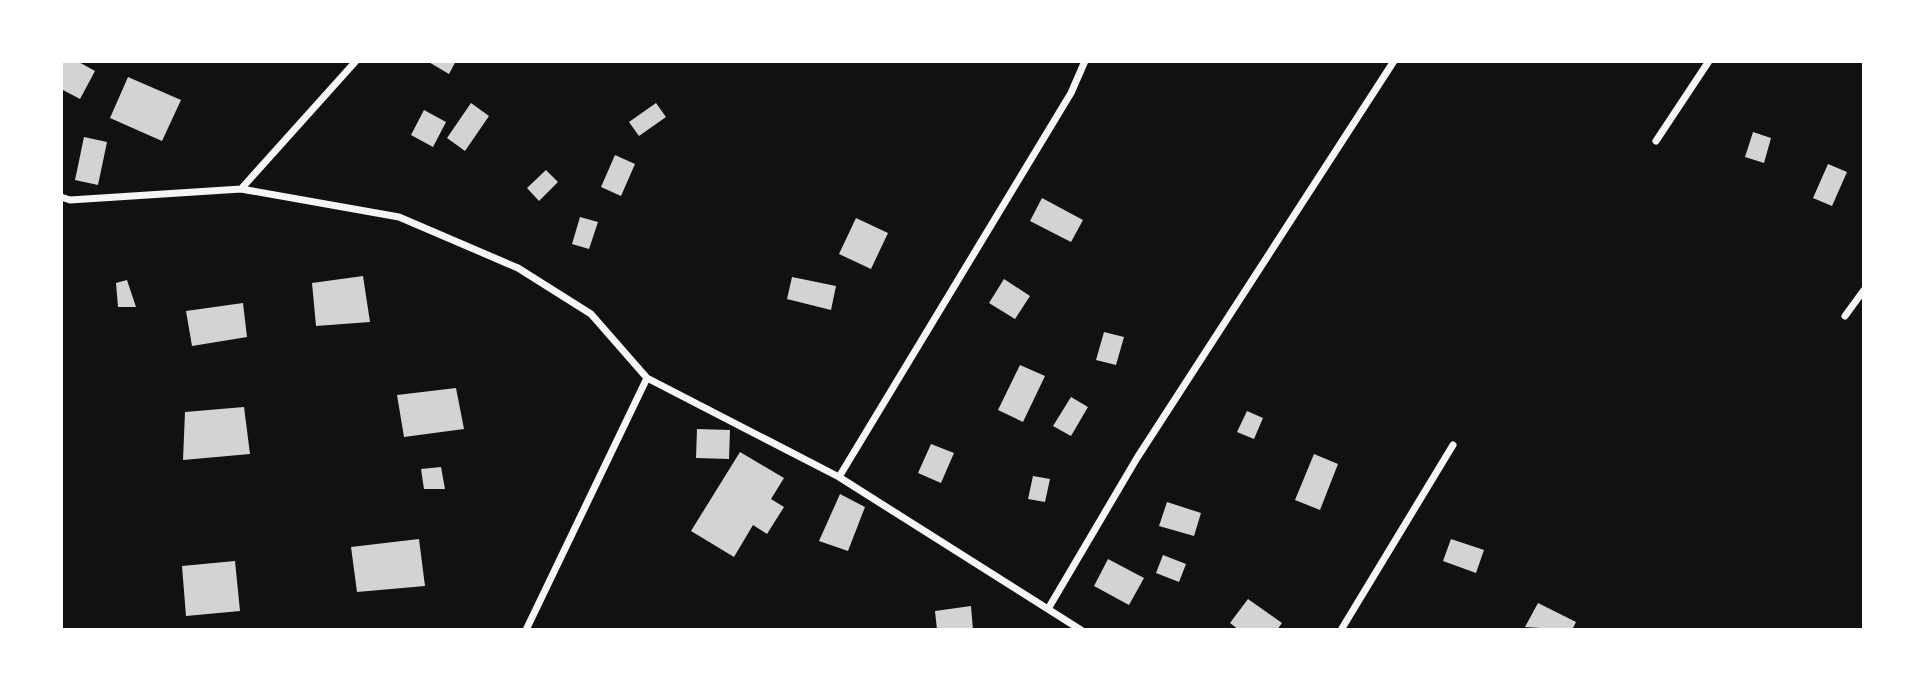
<svg xmlns="http://www.w3.org/2000/svg" width="1925" height="691" font-family="Inter,sans-serif">
<style>
.building{fill:#d3d3d3}
.lines{fill:none;stroke-linecap:round;stroke-linejoin:round}
.minor{stroke:#f5f5f5;stroke-width:7}
</style>
<rect width="100%" height="100%" fill="#111"/>
<path class="building" d="M61,61H77L95,71L80,99L61,89Z
M427,61H456L449,74Z
M128,77L181,100L162,141L110,118Z
M471,103L489,116L465,151L447,138Z
M656,103L666,117L639,136L629,122Z
M424,110L446,122L433,147L411,135Z
M1753,132L1771,138L1764,163L1745,157Z
M84,137L107,142L98,185L75,180Z
M615,155L635,164L621,196L601,187Z
M1828,164L1847,172L1832,206L1813,198Z
M546,170L558,182L539,201L527,188Z
M1042,198L1083,220L1071,242L1030,221Z
M580,217L598,222L589,249L572,244Z
M856,218L888,233L871,269L839,254Z
M363,276L370,322L316,326L312,283Z
M792,277L836,286L831,310L787,299Z
M1004,279L1030,296L1015,319L989,303Z
M127,280L136,307H118L116,283Z
M243,303L247,337L192,346L186,311Z
M1104,332L1124,337L1116,365L1096,360Z
M1020,365L1045,376L1023,422L998,410Z
M456,388L464,429L404,437L397,395Z
M1071,397L1088,407L1071,436L1053,426Z
M244,407L250,454L183,460L185,412Z
M1247,411L1263,418L1254,439L1237,432Z
M697,429L730,430L729,459L696,458Z
M931,444L954,453L941,483L918,473Z
M740,452L784,478L771,499L784,507L767,534L753,525L734,557L691,531Z
M1314,454L1338,464L1320,510L1295,500Z
M441,467L445,489H424L421,469Z
M1033,476L1050,479L1045,502L1028,499Z
M840,494L865,507L848,551L819,541Z
M1167,502L1201,513L1194,536L1159,526Z
M419,539L425,586L357,592L351,547Z
M1451,539L1484,550L1476,573L1443,561Z
M1163,555L1186,564L1179,582L1156,573Z
M1108,559L1144,578L1129,605L1094,586Z
M235,561L240,611L186,616L182,566Z
M1248,599L1282,623L1277,630H1239L1230,623Z
M1538,603L1576,622L1572,630L1525,627Z
M971,606L973,630H937L935,611Z"/>
<g class="lines">
<path class="minor" d="M1656,141L1709,61
M241,189L356,61
M61,197L70,200L241,189L399,217L518,268L591,314L647,378L526,630
M1845,316L1864,290
M647,378L839,477L1081,630
M839,477L1071,93L1085,61
M1048,609L1137,458L1394,61
M1341,630L1453,445"/>
</g>
<rect width="1925" height="691" fill="none" stroke="#ffffff" stroke-width="126"/>
</svg>
